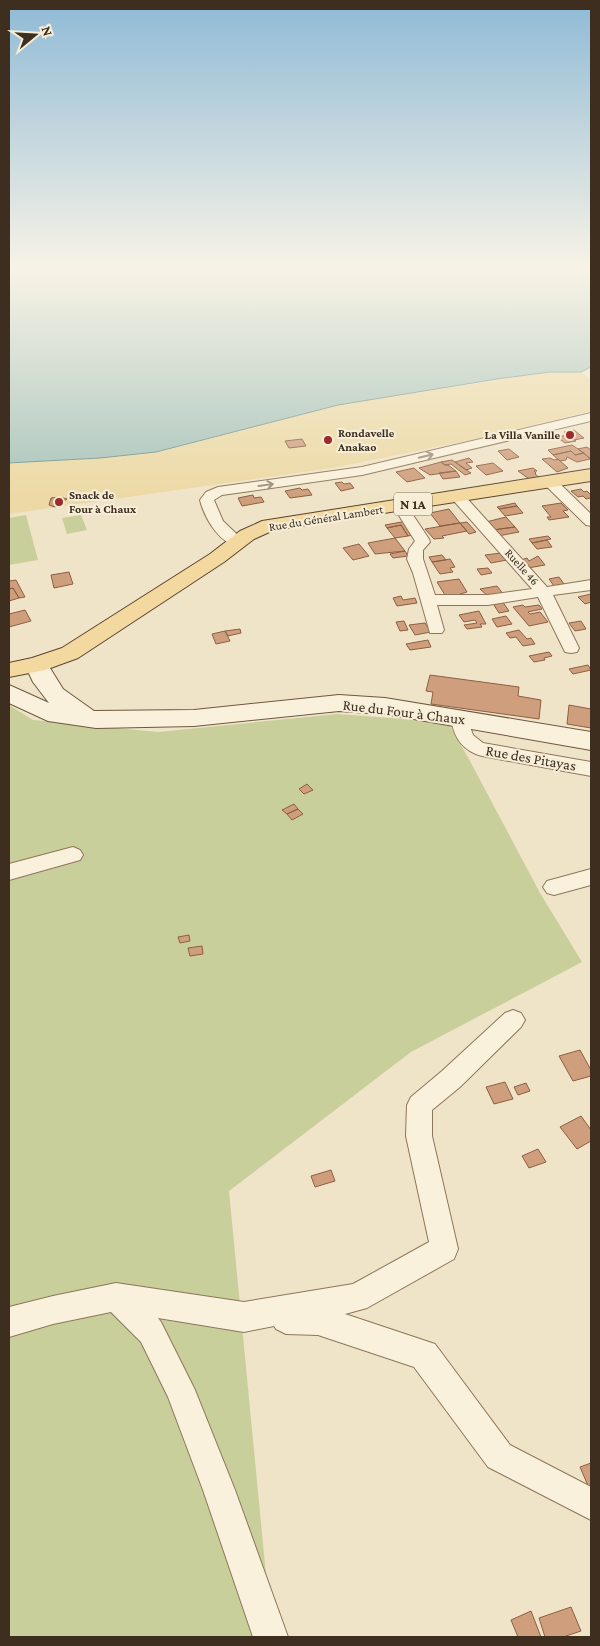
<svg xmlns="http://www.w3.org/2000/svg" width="600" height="1646" font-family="'Crimson Pro',serif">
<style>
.green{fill:#c9cf9b}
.sand{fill:#ecd9a5}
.water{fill:#a9c4bc;stroke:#6f938a}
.building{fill:#cf9f7d;stroke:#8d5f41}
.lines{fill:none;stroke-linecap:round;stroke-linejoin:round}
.street-casing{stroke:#8d765c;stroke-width:2}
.secondary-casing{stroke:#6f573f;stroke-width:2}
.primary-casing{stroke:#5b4430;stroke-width:2}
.street{fill:#faf1dc;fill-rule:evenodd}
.secondary{fill:#faf1dc;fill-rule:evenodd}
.primary{fill:#f3d9a0;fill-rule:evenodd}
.oneway{stroke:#9c907e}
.poi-dot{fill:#9e2a2b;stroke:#f7eed8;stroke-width:2}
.labels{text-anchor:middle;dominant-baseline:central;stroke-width:4;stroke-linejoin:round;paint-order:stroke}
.far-poi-label{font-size:12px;font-weight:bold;fill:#3d2e20;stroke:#f7eed8;text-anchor:start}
.far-street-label{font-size:12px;fill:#3d2e20;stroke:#f7eed8}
.shield{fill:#f7eed8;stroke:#756857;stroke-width:1}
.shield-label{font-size:14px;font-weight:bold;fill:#3d2e20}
.street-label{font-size:15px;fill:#3d2e20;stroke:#f7eed8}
</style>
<rect width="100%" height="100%" fill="#f0e4c8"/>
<path class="green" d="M26,515L38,560L9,565V518Z
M81,515L87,530L67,534L62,518Z
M9,705L33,720L158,732L337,714L431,721L450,726L470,761L540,893L582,962L411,1052L229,1191L270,1616L280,1637H9Z"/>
<path class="sand" d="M550,372H581L591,379V411L466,441L332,468L9,514V464L100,458L156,453L338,405Z"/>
<path class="water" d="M9,267H591V367L581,372H550L497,379L338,405L156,452L100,458L9,463Z"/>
<path class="building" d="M574,430L580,435L584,438L574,440L564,432Z
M568,435L576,441L565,443L557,437Z
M302,439L306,446L289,448L285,441Z
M572,445L584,453L575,455L571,451L553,455L548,450Z
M587,447L591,450V459L578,449Z
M509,449L519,457L507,460L498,451Z
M571,451L575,455L584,453L590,459L577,462L567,457L566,460L560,461L553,455Z
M469,458L473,462L466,463L472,468L466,470L455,462Z
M550,458L554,460L558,459L568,468L557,472L542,459Z
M452,460L455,462L471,473L465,475L451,464L445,465L441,462Z
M441,462L445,465H448L456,471L430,475L419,468Z
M493,463L503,471L486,475L476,466Z
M414,468L425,478L407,482L396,472Z
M533,468L537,471H534L536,473L535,474L541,479L532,481L518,471Z
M456,471L460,477L443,479L439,473Z
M342,482L344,484L350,483L354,488L341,491L335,483Z
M300,488L302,490L308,489L312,495L290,498L285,491Z
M581,489L584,492L587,491L591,495V498L586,499L583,496L578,497L571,491Z
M253,495L254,498L261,497L264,502L242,506L238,498Z
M59,497L67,499L55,507L49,505L51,498Z
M515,503L517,506L499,509L497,507Z
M561,503L568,510L563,511L569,517L549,520L547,517H551L542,506Z
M517,506L523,513L505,516L499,509Z
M449,509L460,523L440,526L430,513Z
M506,517L515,527L493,530L486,522Z
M407,521L417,534L408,536L401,525L387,528L385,525Z
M467,522L476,532L469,534L460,523Z
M460,523L467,531L442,536L444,538L434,539L425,529Z
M401,525L408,536L395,538L387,528Z
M515,527L519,532L498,536L493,530Z
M548,536L551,539L532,543L529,539Z
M395,538L405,551L375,554L368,543Z
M547,540L552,547L537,549L532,543Z
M359,544L369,556L353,560L343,548Z
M405,551L408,556L393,558L390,554Z
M501,553L507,560L491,563L485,555Z
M442,555L446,560L432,562L429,557Z
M538,556L545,565L528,568L521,560L527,558L529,561Z
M450,559L455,567L450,568L453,572L440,574L432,562Z
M488,568L492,573L481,575L477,569Z
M69,572L73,584L54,588L51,575Z
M559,577L564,584L554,586L549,579Z
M459,579L467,592L454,596L445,595L437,582Z
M16,580L25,597L19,598L13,588L9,589V581Z
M497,586L504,595L490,598L480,589Z
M13,588L19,598L9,601V589Z
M591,594V602L585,604L578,597Z
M401,596L403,600L415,598L417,603L397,606L393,598Z
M502,601L509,611L499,613L492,602Z
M523,605L525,607L539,605L542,609L528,612L530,614L540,612L548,622L529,626L513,607Z
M25,610L31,621L9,627V614Z
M479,611L486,624H480L482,627L467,629L464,625L477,623L475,620L464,622L459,615Z
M506,616L512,624L497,627L492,619Z
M404,621L408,630L400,631L396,622Z
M581,621L586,629L575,631L569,623Z
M425,623L431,632L415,635L409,625Z
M240,629L241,633L228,636L225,631Z
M519,630L527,639L531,638L535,644L523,646L516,637L510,638L506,633Z
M225,631L230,641L216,644L212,634Z
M428,640L431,647L410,650L406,644Z
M549,652L552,656L544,658L545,660L534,662L529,656Z
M588,665L591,670L573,674L569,669Z
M430,675L519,687L518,696L541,700L539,719L431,704L433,692L426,691Z
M569,705L591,709V728L567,724Z
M307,784L313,790L304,794L299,789Z
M294,804L298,809L287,814L282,810Z
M298,809L303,814L292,820L287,814Z
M189,935L190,941L180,943L178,937Z
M202,946L203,954L190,956L188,948Z
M580,1050L591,1070V1076L573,1081L559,1056Z
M505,1082L513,1099L494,1104L486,1087Z
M526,1083L530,1091L518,1095L514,1087Z
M581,1116L591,1130V1141L577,1149L560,1127Z
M538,1149L546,1162L529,1168L522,1156Z
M331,1170L335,1181L315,1187L311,1176Z
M591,1463V1488H589L580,1467Z
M571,1607L581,1631L563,1637H545L539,1618Z
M531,1611L541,1637H518L511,1620Z"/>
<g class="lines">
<g class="street-casing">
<path id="street" d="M591,413V421L362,475L222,495L214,500L223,521L245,542L243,545C222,550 204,517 200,500L206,492L218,487L362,467Z
M550,478L555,479L591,514V526L586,525L545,485L543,482Z
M458,493L463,494L547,587L591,580V590L553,595L579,648L577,652L571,653L565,652L538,597L488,605H437L444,630L442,633H430L413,573L407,559L409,549L415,541L393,506L395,503H405L429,539L430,542L423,550V559L435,595H488L532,589L453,500L451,497L453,494Z
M460,713L466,715L473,735L483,743L591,762V776L482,756C463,751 454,738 451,719L454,715Z
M73,847L80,850L83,855L80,860L9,880V864Z
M591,869V885L554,895L547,893L543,887L547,881Z
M513,1010L521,1013L525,1020L521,1027L460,1087L432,1110V1136L458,1249L454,1259L367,1308L345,1314L435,1344L510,1445L591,1487V1520L488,1467L414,1367L318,1335L286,1334L276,1329L274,1326L244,1332L158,1318L161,1322L195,1390L235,1490L288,1637H253L203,1490L168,1397L141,1342L111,1312L53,1324L9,1337V1307L53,1296L116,1283L244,1302L353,1284L429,1242L406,1136L407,1105L411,1097L442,1071L505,1013Z"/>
</g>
<g class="secondary-casing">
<path id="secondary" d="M37,658L45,660L63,689L94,711L194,710L339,695L385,698L591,732V750L385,714L339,711L194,726L96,728L48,721L9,703V685L49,703L33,682L25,665L29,660Z"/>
</g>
<g class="primary-casing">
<path id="primary" d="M591,469V481L274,530L254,539L224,562L78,658L45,670L9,677V663L32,658L62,648L210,554L240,531L262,521Z"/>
</g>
<use href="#street" class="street"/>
<use href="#secondary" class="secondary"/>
<use href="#primary" class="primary"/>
</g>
<defs><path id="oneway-shaft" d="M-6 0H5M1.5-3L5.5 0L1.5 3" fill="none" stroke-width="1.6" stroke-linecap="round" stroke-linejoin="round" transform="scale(1.25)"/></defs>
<g class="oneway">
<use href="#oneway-shaft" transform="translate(426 456) rotate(-13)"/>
<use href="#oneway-shaft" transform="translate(266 485) rotate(-8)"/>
</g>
<linearGradient id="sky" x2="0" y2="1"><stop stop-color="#8fbad6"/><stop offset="0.54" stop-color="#f8f3e6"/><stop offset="1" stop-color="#f8f3e6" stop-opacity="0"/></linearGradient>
<rect width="600" height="497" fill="url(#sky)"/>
<g class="poi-dot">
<circle cx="570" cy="435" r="5"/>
<circle cx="328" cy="440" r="5"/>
<circle cx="59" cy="502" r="5"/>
</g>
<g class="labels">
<g class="far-poi-label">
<text x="338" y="433">Rondavelle<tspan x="338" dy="14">Anakao</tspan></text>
<text x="560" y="435" text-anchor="end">La Villa Vanille</text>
<text x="69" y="495">Snack de<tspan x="69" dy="14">Four à Chaux</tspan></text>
</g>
<g class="far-street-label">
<text transform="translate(326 518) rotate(-9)">Rue du Général Lambert</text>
<text transform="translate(522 567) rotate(48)">Ruelle 46</text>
</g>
<rect class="shield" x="394" y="492.5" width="38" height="23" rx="4"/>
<g class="shield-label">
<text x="413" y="504">N 1A</text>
</g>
<g class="street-label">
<text transform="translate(404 712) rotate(7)">Rue du Four à Chaux</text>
<text transform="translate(531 758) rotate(10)">Rue des Pitayas</text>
</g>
</g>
<rect width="600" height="1646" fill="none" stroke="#3d2e20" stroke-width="20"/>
<g transform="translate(35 35) rotate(72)" stroke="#f7eed8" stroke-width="4" paint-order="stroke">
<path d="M0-4L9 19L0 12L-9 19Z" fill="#3d2e20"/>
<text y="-8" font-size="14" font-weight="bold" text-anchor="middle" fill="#3d2e20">N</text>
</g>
</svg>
